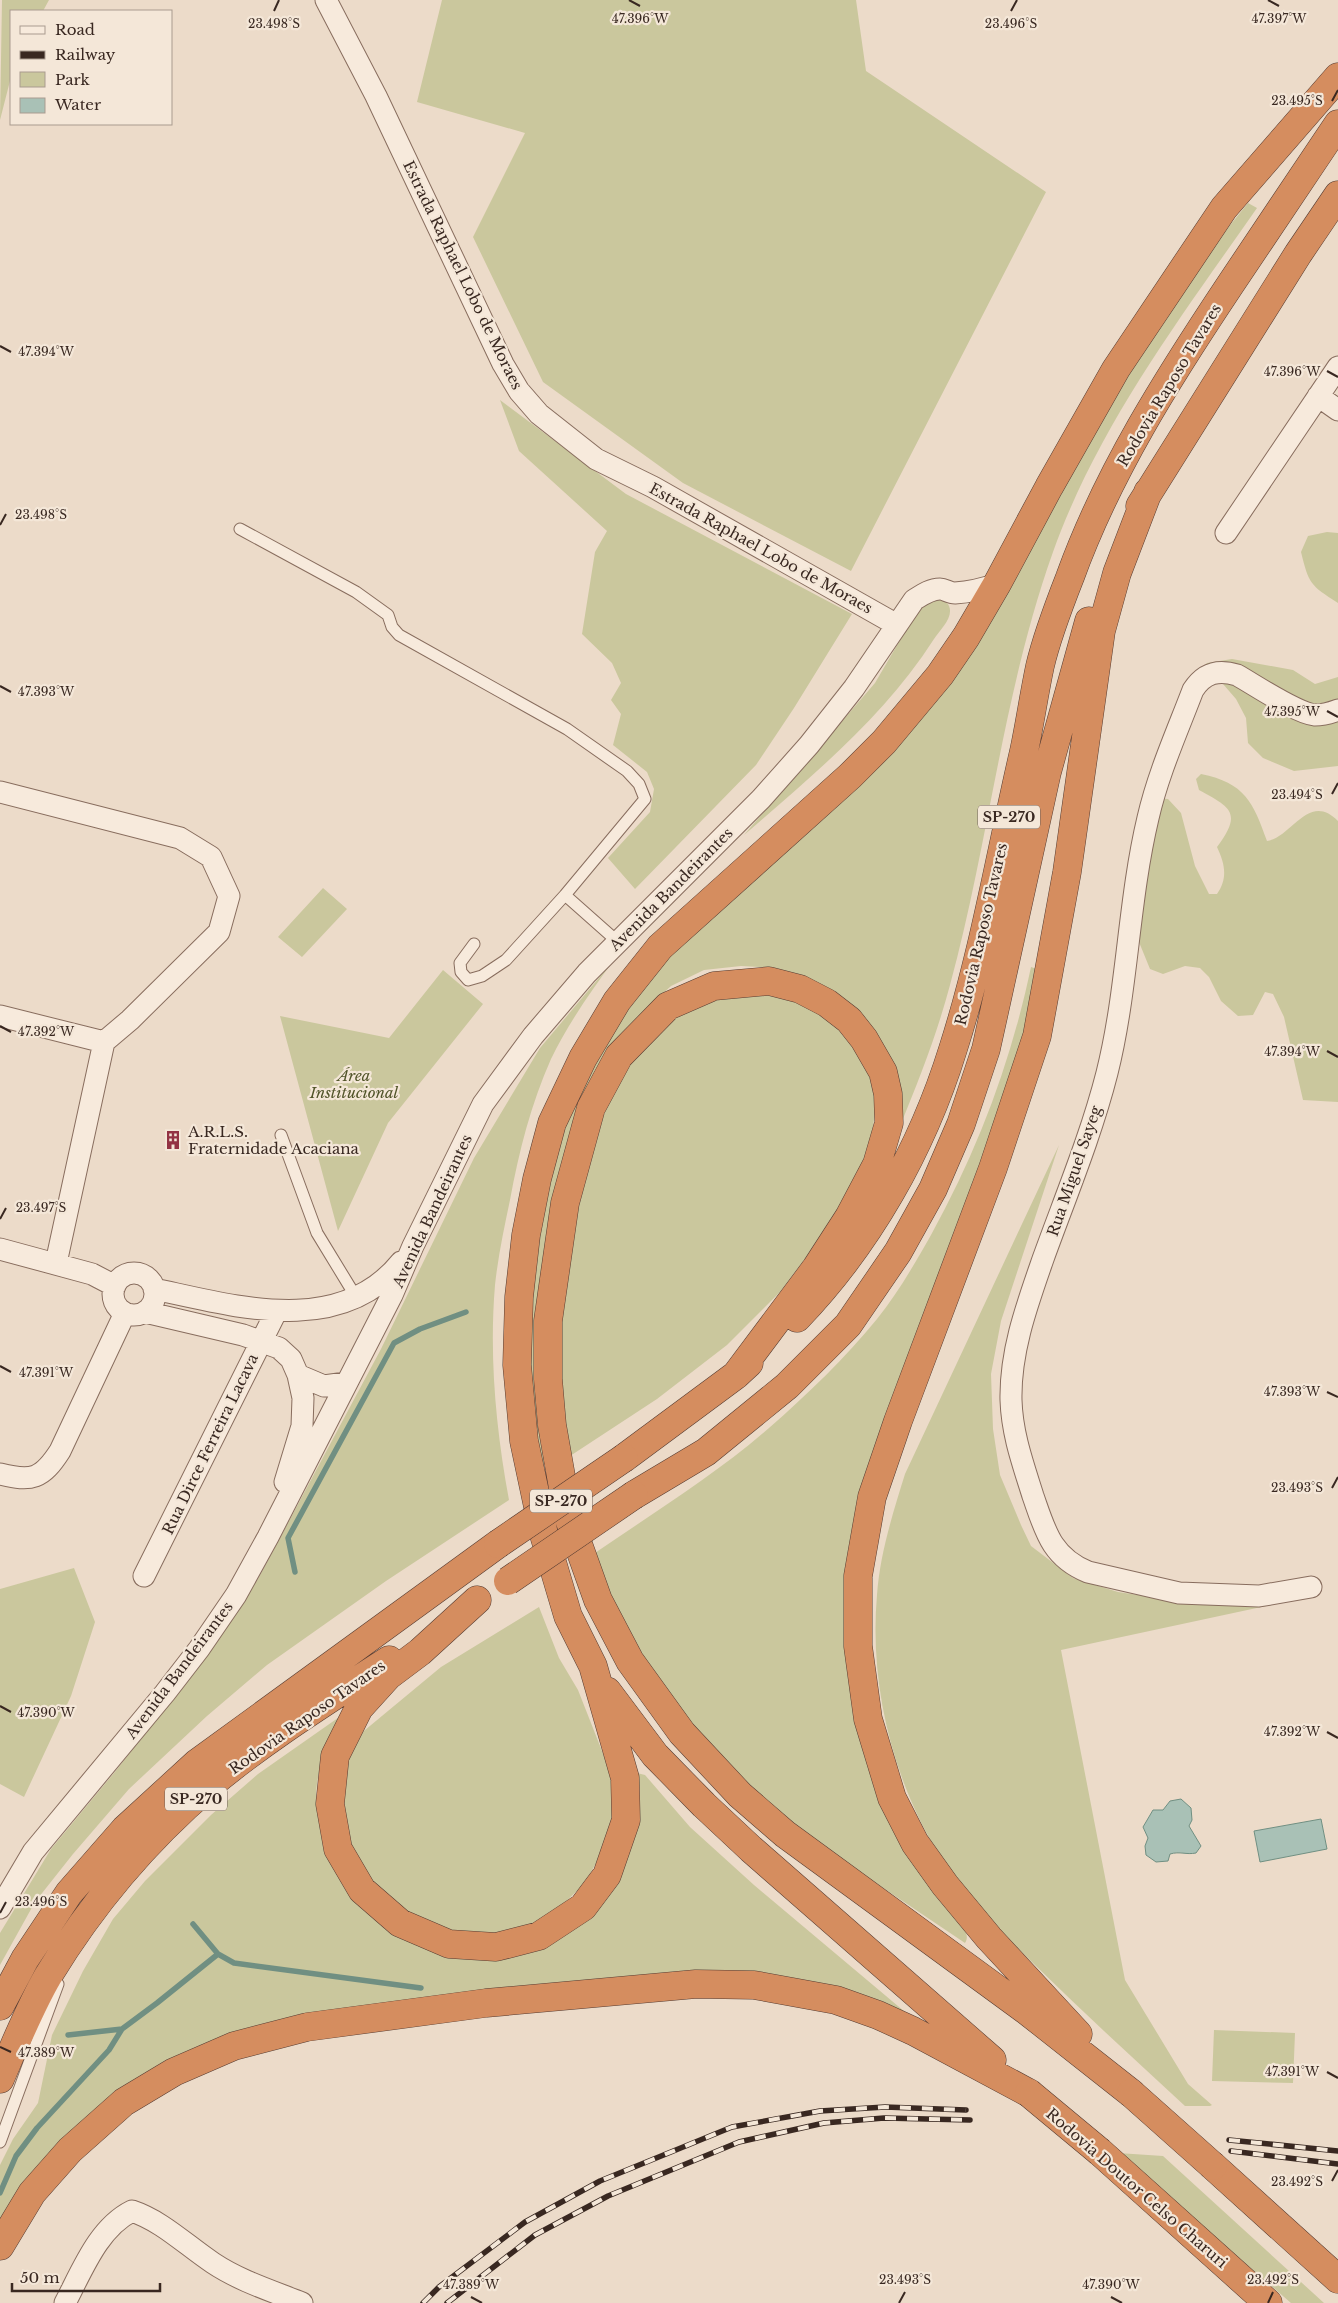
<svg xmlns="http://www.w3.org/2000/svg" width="1338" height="2303" font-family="'Libre Baskerville',serif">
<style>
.green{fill:#cac79d}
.water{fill:#a9c1b6;stroke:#708f82}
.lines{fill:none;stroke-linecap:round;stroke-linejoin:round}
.stream{stroke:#708f82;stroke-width:5.5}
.service-casing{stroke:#886d5e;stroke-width:13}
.minor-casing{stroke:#886d5e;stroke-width:23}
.motorway-casing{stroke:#563c32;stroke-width:29}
.service{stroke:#f7eadc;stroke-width:11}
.minor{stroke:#f7eadc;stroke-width:21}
.motorway{stroke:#d58d5f;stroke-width:28}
.rail-casing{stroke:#392821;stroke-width:5.5}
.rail{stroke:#f4e7d8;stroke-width:4;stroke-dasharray:11;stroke-linecap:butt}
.motorway-bridge-casing{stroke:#563c32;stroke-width:29;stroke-linecap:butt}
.motorway-bridge{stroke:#d58d5f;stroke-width:28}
.ticks{fill:none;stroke:#392821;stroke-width:2}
.labels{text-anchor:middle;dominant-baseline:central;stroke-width:4.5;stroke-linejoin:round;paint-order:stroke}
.shield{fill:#f4e7d8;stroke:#716158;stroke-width:1}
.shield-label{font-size:14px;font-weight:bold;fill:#392821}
.street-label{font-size:15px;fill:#392821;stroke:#f4e7d8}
.park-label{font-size:15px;font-style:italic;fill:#515429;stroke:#f4e7d8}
.poi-label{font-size:15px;fill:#392821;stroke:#f4e7d8;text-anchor:start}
.ticks-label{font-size:12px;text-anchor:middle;fill:#392821;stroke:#f4e7d8;stroke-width:4.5;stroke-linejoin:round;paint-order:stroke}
</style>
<rect width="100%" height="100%" fill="#ecdbc9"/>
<path class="green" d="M2,0H49L43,11H11V77L0,120Z
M442,0H856L866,71L1046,192L851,571L683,483L543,382L473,237L525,133L417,102Z
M1248,203L1257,208C1181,317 1098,426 1053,552C1003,692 989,842 950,985C937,1034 919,1080 900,1126L899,1089L813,982L776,968L741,966L704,970L671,986L643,1012L619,1039L570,1142L550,1461L535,1469L524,1386L543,1192L578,1084L644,981L696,929L881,757L1122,379L1197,266Z
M500,400L626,494L852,614L794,708L756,765L635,889L608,858L650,812L654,789L647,772L613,745L621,714L611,700L621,683L612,663L582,634L595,552L607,531L519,451Z
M1327,532L1338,533V603C1310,585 1309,584 1301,552L1308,536Z
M936,599C940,600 947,601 949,606C954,617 940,630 934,639C884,717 813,775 744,835L875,683L917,611L928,601Z
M1232,659L1293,670L1315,684L1338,677V766L1294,771L1263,758L1248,743L1246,718L1236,699L1223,684L1201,669L1207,663Z
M1201,774C1245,783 1253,802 1267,841C1292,837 1309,791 1338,821V1102L1303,1100L1284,1017L1273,994L1265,992L1253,1015L1238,1016L1221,1001L1209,977L1200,968L1185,966L1163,974L1150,969L1130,920L1156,798L1168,799L1181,813L1195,866L1209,894H1217C1228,878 1225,864 1217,847C1242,813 1232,808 1199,790L1196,779Z
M323,888L347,909L302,957L278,937Z
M614,960C591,991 568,1024 551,1059C531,1104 519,1151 510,1200C504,1228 498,1257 495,1285C489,1357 496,1429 509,1500L386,1581L267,1665L207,1716L129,1789L73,1854L35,1902L0,1965V1933L51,1849L114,1773L214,1645L258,1579L381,1349L474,1158L540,1048Z
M1031,967L1037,969L1028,1020L1008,1094L919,1330L846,1647L955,1918C961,1926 971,1933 965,1943L794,1828L708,1748L633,1649L589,1557C650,1515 714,1476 769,1428C808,1394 845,1358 877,1319C898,1293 915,1263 931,1235C978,1150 1011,1062 1031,967Z
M443,970L483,1004L388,1123L338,1231L280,1016L389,1038Z
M742,991L799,999L831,1019L851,1041L871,1074L876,1105L871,1142L857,1176L825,1232L780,1292L727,1345L657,1399L567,1458C561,1424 561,1391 560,1356C559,1340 557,1323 559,1307C562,1267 571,1227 581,1188C597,1128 615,1068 663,1025C684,1006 716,1000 742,991Z
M1059,1145L1001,1321L991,1374L993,1429L1000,1475L1021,1525L1031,1546L1073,1578L1118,1592L1185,1602L1266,1606L1061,1650L1125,1980L1188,2084L1212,2105L1210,2106H1185C1135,2060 1085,2014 1036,1966C1019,1949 1001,1933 985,1916C907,1831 867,1709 877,1595C880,1553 893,1513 905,1474Z
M74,1568L95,1622L71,1696L24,1797L0,1784V1589Z
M539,1607L559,1658L578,1690L613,1779L614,1814L602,1853L584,1884L557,1910L524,1930L488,1936L449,1935L412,1919L378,1894L350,1855L341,1777L353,1740L441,1667Z
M345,1713C329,1741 310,1779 318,1813C324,1836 335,1860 343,1883L474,1957L602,1898L625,1865L639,1820L640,1791L637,1773L645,1775L690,1827L754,1885L911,2017L831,1988L770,1974L723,1973L182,2058L0,2228V2165L13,2139L38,2103L52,2035L83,1971L113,1919L145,1881L211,1815L258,1774Z
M1214,2030L1295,2033L1293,2083L1212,2081Z
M1118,2153L1163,2156L1324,2303H1291Z"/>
<path class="water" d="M1181,1799L1191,1808L1192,1820L1189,1826L1201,1846L1196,1853C1186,1855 1180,1851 1170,1854L1168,1861L1156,1862L1146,1855L1145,1846L1148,1838L1143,1827L1153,1810H1163L1170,1801Z
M1321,1819L1327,1849L1260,1862L1254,1831Z"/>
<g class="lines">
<path class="stream" d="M295,1572L288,1538L394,1343L420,1329L466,1312
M193,1924L218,1954L234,1963L421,1988
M68,2035L122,2029
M0,2193L16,2156L37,2128L109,2050L122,2029L157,2003L218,1954"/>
<g class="service-casing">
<path id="service" d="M240,529L356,592L388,615L392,627L399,635L567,729L627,771L639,784L645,799L565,895L506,960L482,976L468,980L461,972L460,963L474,944
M565,895L618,942
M281,1135L317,1233L356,1297
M0,2142L58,1984"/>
</g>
<g class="minor-casing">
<path id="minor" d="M326,0L376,96L503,364L519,391L539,414L596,459L653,487L897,625
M1318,396L1338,410
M1226,533L1338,367
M0,792L180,838L211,857L229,896L219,932L130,1020L104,1042L56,1263
M0,1016L104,1042
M0,1249L92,1274L115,1286
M113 1294a21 21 0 1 1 42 0a21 21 0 1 1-42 0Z
M154,1289C235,1306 340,1338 401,1262
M145,1312L243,1335L279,1348L291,1359L298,1375L303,1398L302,1426L285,1482
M298,1375L324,1386L346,1383
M0,1474C32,1482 42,1479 60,1451L125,1313
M144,1576L276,1312
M1311,1587L1259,1596L1179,1593L1088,1572C1051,1557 1045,1530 1033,1496C1023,1464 1012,1434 1011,1400C1010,1351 1027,1305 1043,1259C1065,1198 1091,1136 1107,1073C1128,989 1128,902 1148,818C1158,774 1177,732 1193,690C1204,673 1218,669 1237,675C1255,685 1296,713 1315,715C1323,715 1330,713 1338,710
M0,1908L33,1852L165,1693L199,1649L236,1595L268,1537L392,1295L413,1246L483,1104L533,1036L587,973L761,799L809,745L854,688L914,600C922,595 930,589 940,589C945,589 949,593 955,593C970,592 983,589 997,584
M65,2303C82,2271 98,2228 132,2211C162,2221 186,2245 213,2263C240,2281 272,2291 302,2303"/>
</g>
<g class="motorway-casing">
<path id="motorway" d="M1140,506L1298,254L1338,195
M797,1318C869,1243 922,1149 953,1049C984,952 1001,850 1024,751C1030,723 1034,694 1040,666C1047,636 1059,605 1070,577C1108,472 1168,378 1230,285C1266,232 1302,178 1338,124
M736,1375L816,1268L849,1217L877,1164L889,1123L888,1094L883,1072L864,1039L849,1020L827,1003L800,989L769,981L714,986L668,1006L619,1056L591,1108L565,1203L548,1321V1379L552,1425L568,1516L598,1600L630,1661L682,1733L740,1795L785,1834L1027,2011L1131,2093
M624,1458L736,1375L749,1363
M634,1495L706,1452L787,1386L848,1325L898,1252L933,1189L961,1124L986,1049L1047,772L1089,621
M477,1600L420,1652L388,1676L359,1708L335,1756L330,1804L338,1849L362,1890L400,1923L449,1944L496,1947L539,1936L583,1907L607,1875L626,1820L625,1778L593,1666L568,1616L544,1535L524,1441L517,1365L519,1297L526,1235L537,1179L552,1123L583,1058L617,1001L660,947L850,776L884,742L940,675L966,637L997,584L1049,487L1116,369L1224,208L1338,77
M607,1691L655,1755L704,1805L751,1849L992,2060
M0,2006L25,1959L69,1893L125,1829L197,1763L498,1544
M1078,2034L989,1938L945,1885L915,1843L892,1798L868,1719L858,1646V1576L872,1497L898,1421L993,1168L1037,1036L1067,872L1101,631L1117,573L1148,492
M0,2079C15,2044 29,2009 48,1976C91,1905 146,1840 209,1786C265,1739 328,1700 389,1660
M1100,2152L1268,2303
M1213,2166L1338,2279
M0,2246L32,2193L70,2150L124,2102L174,2072L234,2046L307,2027L486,2003L696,1984L754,1985L836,2000L878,2015L913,2031L1029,2093"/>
</g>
<use href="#service" class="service"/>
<use href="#minor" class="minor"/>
<use href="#motorway" class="motorway"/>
<g class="rail-casing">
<path id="rail" d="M1229,2140L1338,2151
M1231,2151L1338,2164
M423,2303L439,2287L525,2222L600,2181L732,2127L820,2111L885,2107L966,2110
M447,2303L535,2235L608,2196L739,2142L824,2123L884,2118L970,2120"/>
</g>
<use href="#rail" class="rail"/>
<g class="motorway-bridge-casing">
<path id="motorway-bridge" d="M498,1544L624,1458
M508,1581L634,1495
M1029,2093L1100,2152
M1131,2093L1213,2166"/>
</g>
<use href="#motorway-bridge" class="motorway-bridge"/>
</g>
<path class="ticks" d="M629,0L640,6M1268,0L1279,6M274,11L279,0M1011,11L1017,0M1332,101L1338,90M0,346L11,352M1327,371L1338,377M0,525L6,514M0,686L11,692M1327,711L1338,717M1332,794L1338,783M0,1026L11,1032M1327,1051L1338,1057M0,1219L6,1208M0,1366L11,1372M1327,1392L1338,1397M1332,1488L1338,1477M0,1706L11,1712M1327,1732L1338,1738M0,1913L6,1902M0,2047L11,2052M1327,2072L1338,2078M1332,2181L1338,2170M471,2297L482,2303M1111,2297L1122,2303M899,2303L905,2292M1268,2303L1273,2292"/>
<defs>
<g id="building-bare" transform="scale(1.5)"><path d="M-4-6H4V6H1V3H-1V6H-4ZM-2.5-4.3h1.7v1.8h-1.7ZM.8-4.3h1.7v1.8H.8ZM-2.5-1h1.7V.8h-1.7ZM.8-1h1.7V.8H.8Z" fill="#933243" stroke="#f4e7d8" stroke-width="2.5" paint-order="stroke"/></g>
</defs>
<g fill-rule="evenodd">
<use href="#building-bare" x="173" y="1140"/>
</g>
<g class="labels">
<g class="shield">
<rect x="978" y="805.5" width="62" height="23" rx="4"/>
<rect x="530" y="1489.5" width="62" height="23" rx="4"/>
<rect x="165" y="1787.5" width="62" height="23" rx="4"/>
</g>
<g class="shield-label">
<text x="1009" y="817">SP-270</text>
<text x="561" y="1501">SP-270</text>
<text x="196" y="1799">SP-270</text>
</g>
<g class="street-label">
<text transform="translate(463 275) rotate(64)">Estrada Raphael Lobo de Moraes</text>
<text transform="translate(1169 385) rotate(-59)">Rodovia Raposo Tavares</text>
<text transform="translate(761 548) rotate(29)">Estrada Raphael Lobo de Moraes</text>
<text transform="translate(671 889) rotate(-45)">Avenida Bandeirantes</text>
<text transform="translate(981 934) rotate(-77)">Rodovia Raposo Tavares</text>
<text transform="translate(1074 1171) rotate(-71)">Rua Miguel Sayeg</text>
<text transform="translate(432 1211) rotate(-65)">Avenida Bandeirantes</text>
<text transform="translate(210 1444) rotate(-64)">Rua Dirce Ferreira Lacava</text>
<text transform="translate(179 1670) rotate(-53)">Avenida Bandeirantes</text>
<text transform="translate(307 1717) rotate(-35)">Rodovia Raposo Tavares</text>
<text transform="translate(1137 2188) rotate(41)">Rodovia Doutor Celso Charuri</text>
</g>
<g class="park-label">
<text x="354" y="1075">Área<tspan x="354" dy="17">Institucional</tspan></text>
</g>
<g class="poi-label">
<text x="188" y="1131">A.R.L.S.<tspan x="188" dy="17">Fraternidade Acaciana</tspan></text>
</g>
</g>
<g class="ticks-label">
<text x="640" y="23">47.396°W</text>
<text x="1279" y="23">47.397°W</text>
<text x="274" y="28">23.498°S</text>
<text x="1011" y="28">23.496°S</text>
<text x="1297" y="105">23.495°S</text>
<text x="46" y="356">47.394°W</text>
<text x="1292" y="376">47.396°W</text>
<text x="41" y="519">23.498°S</text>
<text x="46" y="696">47.393°W</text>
<text x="1292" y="716">47.395°W</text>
<text x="1297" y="799">23.494°S</text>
<text x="46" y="1036">47.392°W</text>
<text x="1292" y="1056">47.394°W</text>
<text x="41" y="1212">23.497°S</text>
<text x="46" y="1377">47.391°W</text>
<text x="1292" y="1396">47.393°W</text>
<text x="1297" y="1492">23.493°S</text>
<text x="46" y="1717">47.390°W</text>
<text x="1292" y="1736">47.392°W</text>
<text x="41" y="1906">23.496°S</text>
<text x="46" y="2057">47.389°W</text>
<text x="1292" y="2076">47.391°W</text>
<text x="1297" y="2186">23.492°S</text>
<text x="905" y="2284">23.493°S</text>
<text x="1273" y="2284">23.492°S</text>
<text x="471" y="2289">47.389°W</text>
<text x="1111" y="2289">47.390°W</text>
</g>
<rect x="10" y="10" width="162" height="115" fill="#f4e7d8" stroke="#a99b8f"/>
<rect x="20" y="26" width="25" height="8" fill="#f7eadc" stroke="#a99b8f"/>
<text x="55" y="35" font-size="15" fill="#392821">Road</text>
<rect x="20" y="51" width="25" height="8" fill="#392821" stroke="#a99b8f"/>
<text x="55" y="60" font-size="15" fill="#392821">Railway</text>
<rect x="20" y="72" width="25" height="15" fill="#cac79d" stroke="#a99b8f"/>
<text x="55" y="85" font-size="15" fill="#392821">Park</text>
<rect x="20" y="98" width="25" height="15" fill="#a9c1b6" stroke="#a99b8f"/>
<text x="55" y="110" font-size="15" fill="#392821">Water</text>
<path d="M12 2283v8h148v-8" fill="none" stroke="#392821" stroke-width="2.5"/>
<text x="20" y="2283" font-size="15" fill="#392821" stroke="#f4e7d8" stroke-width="4" paint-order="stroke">50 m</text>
</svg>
